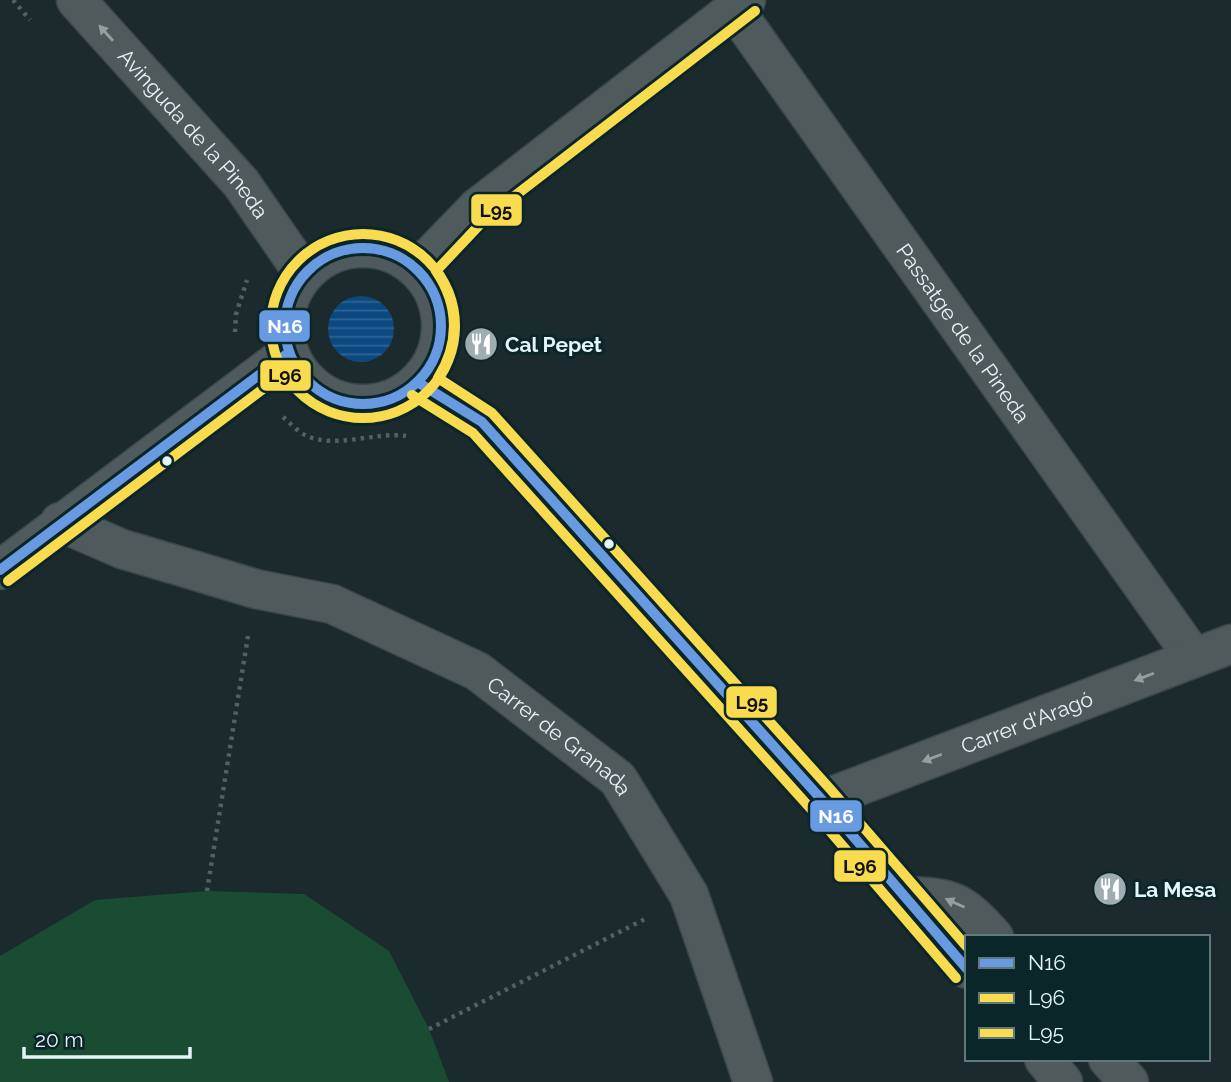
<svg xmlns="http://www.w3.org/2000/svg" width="1231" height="1082" font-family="Raleway,sans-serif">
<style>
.park{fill:#1a4c33}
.water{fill:url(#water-rules)}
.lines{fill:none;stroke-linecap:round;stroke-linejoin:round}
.minor-casing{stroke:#3b4749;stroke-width:41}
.path{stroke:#555f60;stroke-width:4.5;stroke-dasharray:3.5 5;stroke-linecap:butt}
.minor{stroke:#4f5a5c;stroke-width:38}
.bus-1-casing{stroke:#0a2629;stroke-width:16}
.bus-2-casing{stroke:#0a2629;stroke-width:16}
.bus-3-casing{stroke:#0a2629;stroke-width:16}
.bus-1{stroke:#679ae0;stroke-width:10}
.bus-2{stroke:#f9db4f;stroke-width:10}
.bus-3{stroke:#f9db4f;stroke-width:10}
.oneway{fill:#92a0a2}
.bus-dot{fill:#e5f5f7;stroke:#0a2629;stroke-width:2.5}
.labels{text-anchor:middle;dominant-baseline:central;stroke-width:6;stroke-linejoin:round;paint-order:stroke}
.street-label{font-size:21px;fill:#e5f5f7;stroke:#0a2629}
.poi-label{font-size:21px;font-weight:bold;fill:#e5f5f7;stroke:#0a2629;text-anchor:start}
.line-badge{stroke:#0a2629;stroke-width:2.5}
.badge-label{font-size:19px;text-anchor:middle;font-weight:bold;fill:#fff}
.pale-badge-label{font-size:19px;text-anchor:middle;font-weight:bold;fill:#111}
</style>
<defs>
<pattern id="water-rules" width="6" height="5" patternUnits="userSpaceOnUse" patternTransform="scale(1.75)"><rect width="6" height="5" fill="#0c4880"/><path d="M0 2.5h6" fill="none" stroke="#2f6393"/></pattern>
</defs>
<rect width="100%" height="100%" fill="#1b2a2c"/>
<path class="park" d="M207,891L304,894L389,951L429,1029L449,1082H0V956L95,900Z"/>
<path class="water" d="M328 329a33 33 0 1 1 66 0a33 33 0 1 1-66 0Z"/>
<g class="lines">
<g class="minor-casing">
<g id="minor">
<path id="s1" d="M76,0L241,183L304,274"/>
<path id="s2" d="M734,9L1194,658"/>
<circle cx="363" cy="326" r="78"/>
<path d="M418,269L477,208L746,0"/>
<path d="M419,383L482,422L822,800L967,969"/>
<path id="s3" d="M60,522L122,549L193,570L256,589L332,604L477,671L618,779L689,895L753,1082"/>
<path d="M0,570L287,354"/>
<path id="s4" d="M822,800L1231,644"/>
<path d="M904,896C954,897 961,901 994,937"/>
<path d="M1044,1059L1063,1082"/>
<path d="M1108,1059L1129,1082"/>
</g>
</g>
<path class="path" d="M13,0L30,20
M235,332L236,314L247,280
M283,417C290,423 297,431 305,435C333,450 377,431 406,436
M207,891L248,636
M429,1029L647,918"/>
<use href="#minor" class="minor"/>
<g class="bus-1-casing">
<path id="bus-1" d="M285 326a78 78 0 1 1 156 0a78 78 0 1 1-156 0Z
M419,383L482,422L822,800L967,969
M0,570L287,354"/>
</g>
<g class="bus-2-casing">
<path id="bus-2" d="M271 326a92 92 0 1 1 184 0a92 92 0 1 1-184 0Z
M412,395L473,433L811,809L956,978
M8,581L295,365"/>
</g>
<g class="bus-3-casing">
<path id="bus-3" d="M755,11L486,218L436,271C459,305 460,343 438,378L492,413L832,791L967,947"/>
</g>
<use href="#bus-1" class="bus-1"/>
<use href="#bus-2" class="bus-2"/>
<use href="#bus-3" class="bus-3"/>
</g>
<defs><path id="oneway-solid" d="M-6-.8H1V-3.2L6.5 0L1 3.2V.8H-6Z" transform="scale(1.75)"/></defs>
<g class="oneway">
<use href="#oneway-solid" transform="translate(106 33) rotate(-132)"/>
<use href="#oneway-solid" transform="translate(1144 677) rotate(159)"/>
<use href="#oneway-solid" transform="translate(932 758) rotate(159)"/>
<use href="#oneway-solid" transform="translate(955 903) rotate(-156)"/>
</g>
<defs>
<g id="restaurant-disc" transform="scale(1.75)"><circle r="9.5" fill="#9eaeb0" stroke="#0a2629"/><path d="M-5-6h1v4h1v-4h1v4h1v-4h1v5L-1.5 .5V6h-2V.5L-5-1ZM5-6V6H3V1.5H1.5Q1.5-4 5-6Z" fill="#fff"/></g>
</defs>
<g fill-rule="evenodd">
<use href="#restaurant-disc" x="481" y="344"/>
<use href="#restaurant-disc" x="1110" y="889"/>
</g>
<g class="bus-dot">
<circle cx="167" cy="461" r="6"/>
<circle cx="609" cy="544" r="6"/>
</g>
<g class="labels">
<g class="street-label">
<text stroke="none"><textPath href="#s1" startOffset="178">Avinguda de la Pineda</textPath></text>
<text stroke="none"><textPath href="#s2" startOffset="397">Passatge de la Pineda</textPath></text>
<text stroke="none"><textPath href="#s4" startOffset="219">Carrer d'Aragó</textPath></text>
<text stroke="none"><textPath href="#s3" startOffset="550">Carrer de Granada</textPath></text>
</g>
<g class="poi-label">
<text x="505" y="344">Cal Pepet</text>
<text x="1134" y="889">La Mesa</text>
</g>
</g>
<g class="line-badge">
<rect x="470" y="193" width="53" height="34" rx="7" fill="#f9db4f"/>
<rect x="258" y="309" width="53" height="34" rx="7" fill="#679ae0"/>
<rect x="259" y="359" width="53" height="33" rx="7" fill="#f9db4f"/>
<rect x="725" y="685" width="53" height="34" rx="7" fill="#f9db4f"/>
<rect x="809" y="799" width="54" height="34" rx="7" fill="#679ae0"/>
<rect x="833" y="849" width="54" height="34" rx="7" fill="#f9db4f"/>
</g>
<g class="badge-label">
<text x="285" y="333">N16</text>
<text x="836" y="823">N16</text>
</g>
<g class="pale-badge-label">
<text x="496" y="217">L95</text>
<text x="285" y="382">L96</text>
<text x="752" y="709">L95</text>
<text x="860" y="873">L96</text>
</g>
<rect x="965" y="935" width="245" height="126" fill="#0a2629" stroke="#62797b" stroke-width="2"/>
<rect x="979" y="958" width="35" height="10" fill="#679ae0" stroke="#62797b" stroke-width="2"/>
<text x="1028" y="970" font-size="21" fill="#e5f5f7">N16</text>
<rect x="979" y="993" width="35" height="10" fill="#f9db4f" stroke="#62797b" stroke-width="2"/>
<text x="1028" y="1005" font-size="21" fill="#e5f5f7">L96</text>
<rect x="979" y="1028" width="35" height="10" fill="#f9db4f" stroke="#62797b" stroke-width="2"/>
<text x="1028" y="1040" font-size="21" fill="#e5f5f7">L95</text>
<path d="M24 1047v10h166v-10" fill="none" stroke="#e5f5f7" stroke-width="3.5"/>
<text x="35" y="1047" font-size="21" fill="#e5f5f7" stroke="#0a2629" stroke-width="5" paint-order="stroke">20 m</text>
</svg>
